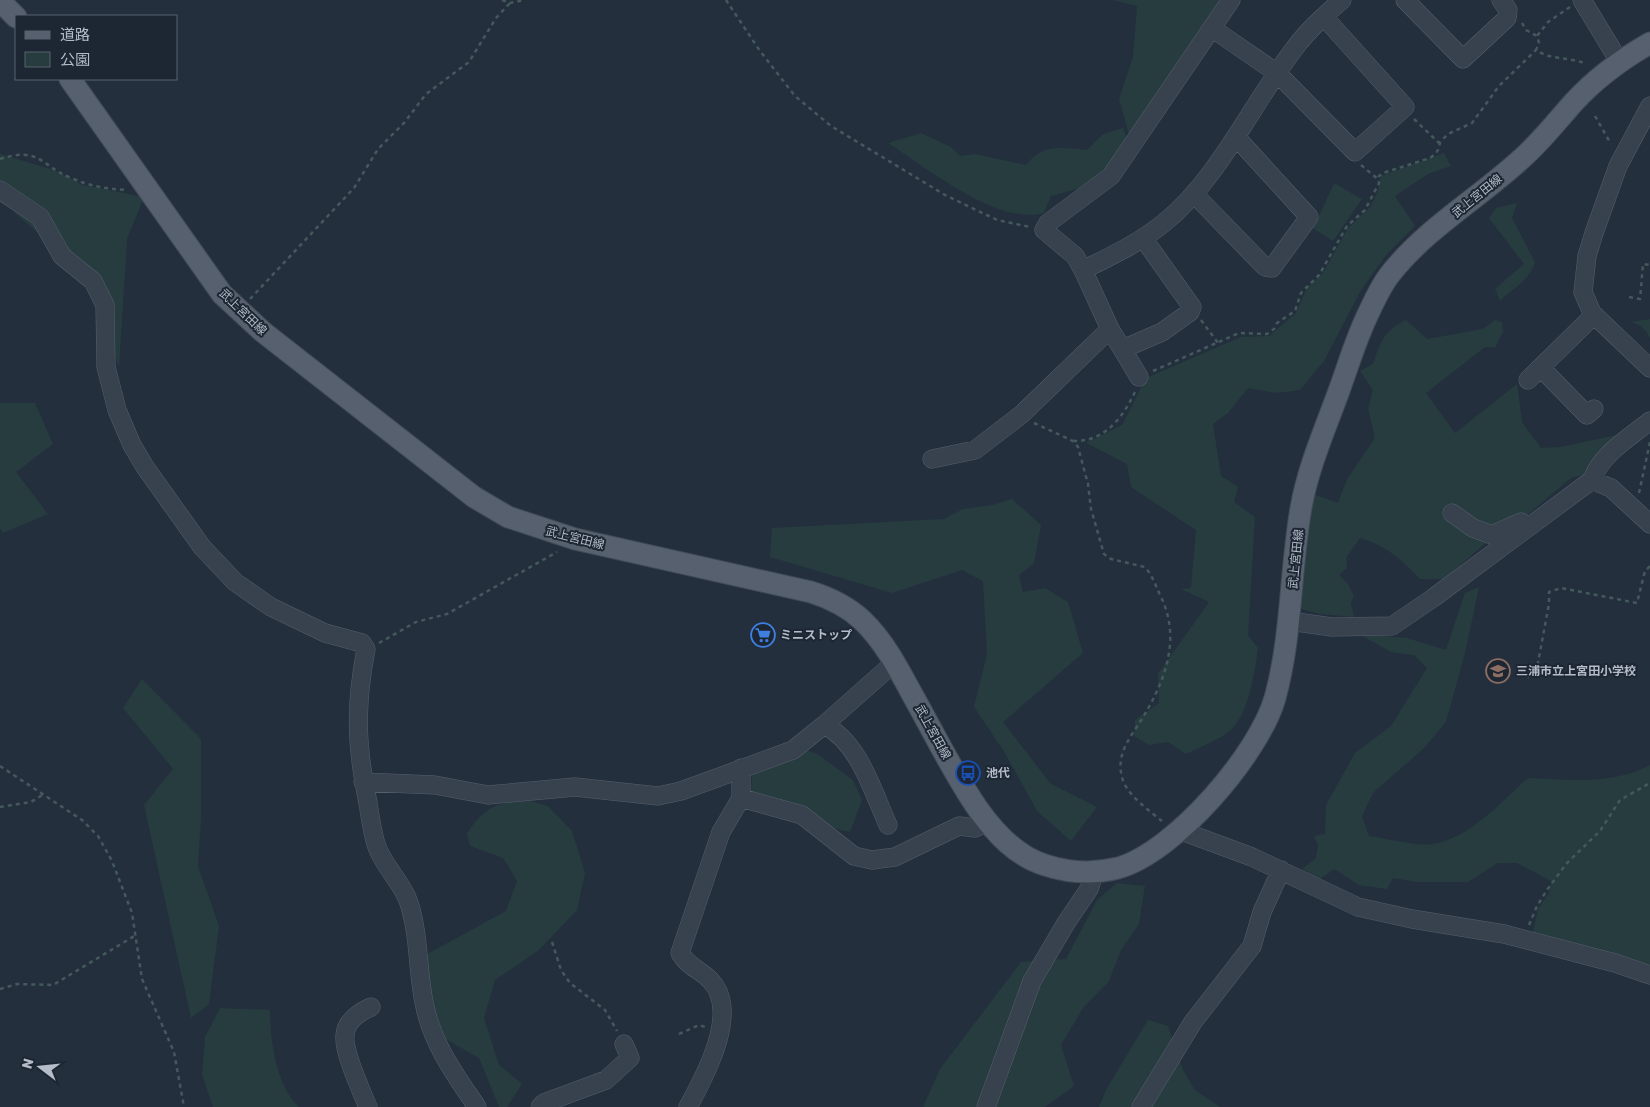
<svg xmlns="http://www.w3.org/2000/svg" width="1650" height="1107" font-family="Rubik,'Noto Sans JP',sans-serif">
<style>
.green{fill:#263c3f}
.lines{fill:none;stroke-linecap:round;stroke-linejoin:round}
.minor-casing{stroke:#565f6c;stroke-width:19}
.major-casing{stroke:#414a57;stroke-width:23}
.path{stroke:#44595c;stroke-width:2.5;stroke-dasharray:4 4;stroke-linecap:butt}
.minor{stroke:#38414e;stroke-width:18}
.major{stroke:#56606e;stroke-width:21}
.labels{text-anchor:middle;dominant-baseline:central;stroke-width:4;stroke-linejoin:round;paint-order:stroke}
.street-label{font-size:12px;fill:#b4bcc9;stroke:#1d2633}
.poi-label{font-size:12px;font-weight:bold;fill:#b4bcc9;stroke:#1d2633;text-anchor:start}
</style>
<rect width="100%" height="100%" fill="#242f3e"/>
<path class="green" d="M1113,0H1219L1218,7L1181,58L1131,141L1119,99L1133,57L1137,6Z
M1123,128L1129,144L1095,184L1051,196L1044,213C998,226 927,168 888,143L921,133L951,147L960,156L975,154L1026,165C1043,143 1062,148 1087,150L1103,134Z
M1444,153L1451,166L1428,174L1395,196L1415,226L1387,254L1361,290L1324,361L1300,390L1277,393L1248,388L1228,413L1213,424L1221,476L1238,487L1234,502L1255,517L1248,635L1258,648C1255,672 1248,719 1227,733C1215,742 1199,747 1186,754L1168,742L1149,745L1134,736L1135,720L1159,703L1158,674L1209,602L1181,589L1191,588L1196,530L1131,487L1127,464L1086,443L1122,425L1146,378L1241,337L1269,336L1296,313L1307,288L1323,273L1348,228L1370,207L1378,191L1381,176Z
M0,154L54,170L83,185L144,197L127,239L119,367L88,275L17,215L0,195Z
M1334,183L1362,199L1333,241L1311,227L1321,212Z
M1517,203L1512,218L1535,262C1530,280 1513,288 1500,301L1495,289L1524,264L1489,218L1496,208Z
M1650,319V339C1647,330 1640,324 1631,322Z
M1406,320L1427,339L1483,329L1495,320L1502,322L1503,332L1495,347H1485L1426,393L1455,433L1517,384L1522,422L1541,448L1560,447L1617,435L1622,437L1584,475L1571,478L1512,528L1488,541L1444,579H1420C1400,558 1388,547 1360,538L1346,558L1347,568L1339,575L1348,584L1354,596L1351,603L1354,617L1320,614L1297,608L1310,493L1338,503L1347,479L1375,438L1368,408L1373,390L1360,371L1373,364C1381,342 1383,331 1406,320Z
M0,403H35L53,444L16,472L48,514L3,533L0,528Z
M1012,499L1041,525L1034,563L1019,575L1023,592L1045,588L1068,602L1083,653L1003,722L1051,784L1097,807L1071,841L1037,811L1005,753L974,707L987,654L983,581L962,570L892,593L770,557L772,528L944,519L963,509L992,505Z
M1479,587L1465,653L1446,722L1424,748L1373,793L1362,816L1369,836C1384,838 1420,847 1434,844C1470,838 1502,801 1528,778C1568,780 1614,785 1650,765V967L1533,932L1538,909L1549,893L1551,881L1517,863H1498L1468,882H1417L1393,878L1387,889L1359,885L1334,869L1319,880L1302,869L1316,858L1318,845L1314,836L1325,834L1326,805L1355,753L1391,726L1427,668L1414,655L1391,652L1359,634L1407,638L1446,650L1465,593Z
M142,679L201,739V819L198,866L219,926L209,1004L191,1018L144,805L173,769L123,708Z
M792,744L819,755L853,780L862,800L850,832L763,812L751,791L754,754Z
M523,799L548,806L572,831L585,873L577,910L539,950L495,980L484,1018L499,1065L522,1084L507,1107H499L479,1058L442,1037L418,959L506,911L517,881L503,858L470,846L467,834C483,808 494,805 523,799Z
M1117,883L1145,886L1139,924L1121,950L1109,981L1083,1008L1061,1045L1074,1086L1045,1107H923L940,1069L1021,962L1066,959L1097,900Z
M220,1008L270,1010C270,1040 276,1085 299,1107H213L202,1074L205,1037Z
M1148,1020L1168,1026L1182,1068L1195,1090L1220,1107H1099L1106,1090Z"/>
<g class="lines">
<g class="minor-casing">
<path id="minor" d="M1231,0L1111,176L1048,223L1044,230L1075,256L1083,270C1111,256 1141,242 1165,222C1219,178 1252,104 1294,49C1307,31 1325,15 1342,0
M1405,0L1463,59L1507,18L1508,10L1501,0
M1582,0L1619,61
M1213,29L1277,73L1355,152L1405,107L1324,17
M1650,106L1618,166L1594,233L1587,256L1583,292L1592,313L1650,368
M0,190L40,217L62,256L93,281L105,305L106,367L117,410L132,445L145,467L202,547L235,582L271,607L325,633L362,643L366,649C355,706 356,746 368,803C370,816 372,831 376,844C382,865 403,883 409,903C420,937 417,973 425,1007C433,1045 456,1076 477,1107
M1194,194L1265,267L1272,268L1309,217L1236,137
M1083,270L1110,329L1121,347L1125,348L1162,332L1190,312L1192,307L1143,238
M1121,347L1139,377
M1541,368L1587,415L1594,409
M1528,380L1594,315
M932,459L975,450L1022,414L1110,329
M1592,480C1601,454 1629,438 1650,421
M1452,513L1473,528L1492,535L1521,522
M1289,621L1332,627L1392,626L1433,598L1592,480L1611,488L1650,524
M824,725L895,662
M363,782L435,785L488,795L575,787L658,796L681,791L793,750L824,725C859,742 873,792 888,825
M741,798L802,815L854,856L872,860L895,857L959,826L975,828L987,822
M1179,830L1252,857L1358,907L1412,919L1504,934L1615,963L1650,975
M368,1107C361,1090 343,1052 345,1035C346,1021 360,1012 371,1007
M540,1107L544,1103L606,1080L630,1058L624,1044
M688,1107C705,1076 740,1012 711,981C700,969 689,968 680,953L721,832L741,798V768
M986,1107L1032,981L1066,923L1089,889L1092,880V872
M1141,1107L1193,1022L1252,946L1262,912L1281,870"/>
</g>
<g class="major-casing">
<path id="major" d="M0,1L16,17
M70,79L222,294L263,332L474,497L508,517L575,539L811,592C830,598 848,607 862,620C884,641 898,668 912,694C934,733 953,773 978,809C995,833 1016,856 1045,865C1069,873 1094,874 1118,868C1175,852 1259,754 1275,698C1292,636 1290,571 1301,508C1308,467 1326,427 1340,388C1349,363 1357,336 1369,312C1375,299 1382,284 1391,273C1426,229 1477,199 1519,161C1540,143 1556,122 1574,102C1596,78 1622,59 1650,43"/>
</g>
<path class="path" d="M502,0L510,3L525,0
M726,0L760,51L795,96L831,126L945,195L997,220L1030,227
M1570,7L1548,22L1537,36L1539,43L1536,50C1550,60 1568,57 1584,63
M1522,23L1526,30L1537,36
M1595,116L1611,144
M1414,119L1440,144
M0,159C40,146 41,166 71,178C90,186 107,189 127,190
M1361,165L1379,180
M1629,297L1640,299L1643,264L1650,265
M250,299L354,188L378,149L404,123L426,94L469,62L496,18L510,3
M1201,320L1218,343
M1153,371L1239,333L1267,334L1274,329L1277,323L1295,311L1301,293L1319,275L1347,226L1365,210L1379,183V176L1383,173L1430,158C1437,153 1439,150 1440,142L1448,134L1472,123L1499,86L1536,50
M1034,423L1073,441L1078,447L1088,484L1091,509L1104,554L1111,559L1145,567C1153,576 1156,587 1161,597C1182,640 1164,684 1140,722C1129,739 1116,755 1122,777C1126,795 1149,810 1163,822
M1073,441C1105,442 1123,417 1135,392
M1639,493L1650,442
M379,643L416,622L447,614L557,552
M1520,675L1528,677L1537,668L1549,604V592L1561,588L1637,603L1645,571L1650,566
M0,766L82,820L98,836L112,861L132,913L142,979L174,1052L184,1107
M0,807L31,802L44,794
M1529,925L1537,906L1547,890L1566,864L1600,831L1620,800L1650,783
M552,942L561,970L570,983L605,1010L617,1031
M0,989L17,984L53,985L136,935
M679,1034L699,1025L705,1027"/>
<use href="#minor" class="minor"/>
<use href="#major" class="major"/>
</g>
<defs>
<g id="supermarket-ring" transform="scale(1.25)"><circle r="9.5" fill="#1d2633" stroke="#3f7fe0" stroke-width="1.5"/><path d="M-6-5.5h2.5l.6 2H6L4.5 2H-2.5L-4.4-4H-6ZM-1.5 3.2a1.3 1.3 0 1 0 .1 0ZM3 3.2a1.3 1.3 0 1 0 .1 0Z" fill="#3f7fe0"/></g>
<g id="school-ring" transform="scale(1.25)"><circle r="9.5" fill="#1d2633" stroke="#8d6e63" stroke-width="1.5"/><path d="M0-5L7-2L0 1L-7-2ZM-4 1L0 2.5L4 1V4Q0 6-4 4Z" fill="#8d6e63"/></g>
<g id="bus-ring" transform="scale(1.25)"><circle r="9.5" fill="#1d2633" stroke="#1a4fb4" stroke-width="1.5"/><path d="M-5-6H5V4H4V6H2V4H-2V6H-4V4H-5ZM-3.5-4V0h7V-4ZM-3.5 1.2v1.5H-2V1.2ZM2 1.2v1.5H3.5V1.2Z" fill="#1a4fb4"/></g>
</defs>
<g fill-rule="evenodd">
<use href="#supermarket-ring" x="763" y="635"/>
<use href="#school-ring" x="1498" y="671"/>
<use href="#bus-ring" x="968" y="773"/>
</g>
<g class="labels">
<g class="street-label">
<text transform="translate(1477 196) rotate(-39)">武上宮田線</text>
<text transform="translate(243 312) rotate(44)">武上宮田線</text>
<text transform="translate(575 538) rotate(14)">武上宮田線</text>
<text transform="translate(1296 559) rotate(-84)">武上宮田線</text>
<text transform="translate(933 732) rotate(61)">武上宮田線</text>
</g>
<g class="poi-label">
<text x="780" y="635">ミニストップ</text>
<text x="1516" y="671">三浦市立上宮田小学校</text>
<text x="986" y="773">池代</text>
</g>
</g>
<rect x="15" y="15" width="162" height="65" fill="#1d2633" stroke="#59626f"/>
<rect x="25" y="31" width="25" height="8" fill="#56606e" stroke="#59626f"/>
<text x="60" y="40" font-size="15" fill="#b4bcc9">道路</text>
<rect x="25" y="52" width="25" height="15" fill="#263c3f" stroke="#59626f"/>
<text x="60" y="65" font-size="15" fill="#b4bcc9">公園</text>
<g transform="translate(40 1067) rotate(286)" stroke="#1d2633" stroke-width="4" paint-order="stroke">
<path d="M0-4L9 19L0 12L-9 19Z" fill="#b4bcc9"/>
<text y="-8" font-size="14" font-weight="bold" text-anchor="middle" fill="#b4bcc9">N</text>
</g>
</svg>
